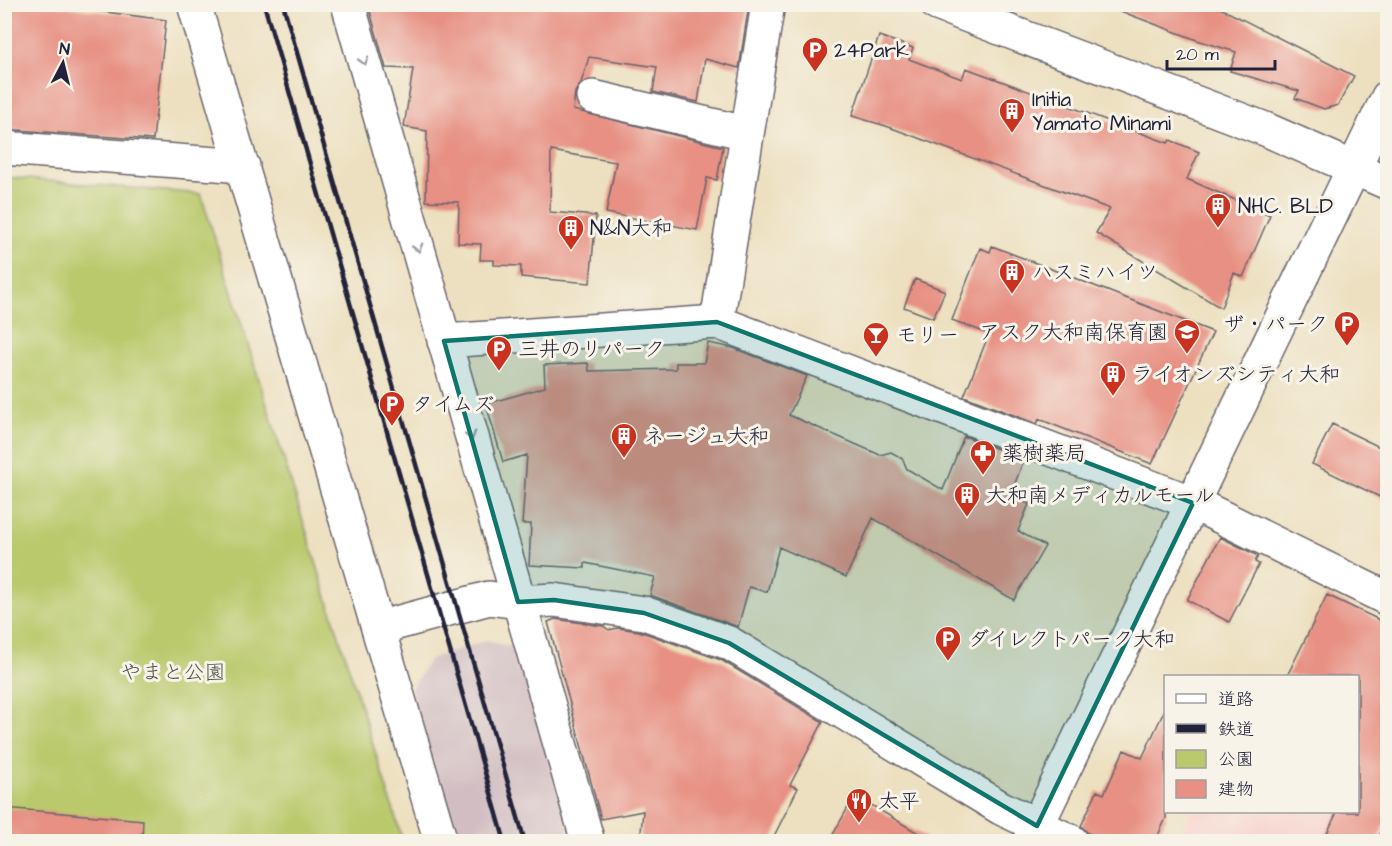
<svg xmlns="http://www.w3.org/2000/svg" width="1392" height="846" font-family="'Architects Daughter','Klee One',sans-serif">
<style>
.built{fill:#f7d0cb}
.industrial{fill:#d2bec2}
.green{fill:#bac96c;stroke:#6e7654;stroke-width:1.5}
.building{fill:#e79083}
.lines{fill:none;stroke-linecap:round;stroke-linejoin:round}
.minor-casing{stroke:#69646a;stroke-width:36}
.minor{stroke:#fff;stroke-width:33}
.rail{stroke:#22223b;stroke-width:4.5}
.oneway{stroke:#9c9ca7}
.marked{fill:#0f766e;fill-opacity:0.2;stroke:#0f766e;stroke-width:4.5;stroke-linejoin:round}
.labels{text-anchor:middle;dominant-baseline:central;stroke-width:6;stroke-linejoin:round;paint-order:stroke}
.poi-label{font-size:21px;fill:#22223b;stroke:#f7f3e8;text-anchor:start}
.park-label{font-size:21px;fill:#50544a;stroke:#f7f3e8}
</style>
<rect width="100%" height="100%" fill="#f7f3e8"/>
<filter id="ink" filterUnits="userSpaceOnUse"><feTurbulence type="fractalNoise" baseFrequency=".0167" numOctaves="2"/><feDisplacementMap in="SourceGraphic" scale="12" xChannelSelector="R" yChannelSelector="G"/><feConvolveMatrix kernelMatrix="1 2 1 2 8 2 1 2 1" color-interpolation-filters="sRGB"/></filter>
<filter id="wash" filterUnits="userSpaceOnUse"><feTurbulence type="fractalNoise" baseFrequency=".008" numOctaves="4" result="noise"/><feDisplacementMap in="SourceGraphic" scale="24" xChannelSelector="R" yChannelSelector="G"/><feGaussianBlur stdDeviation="1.35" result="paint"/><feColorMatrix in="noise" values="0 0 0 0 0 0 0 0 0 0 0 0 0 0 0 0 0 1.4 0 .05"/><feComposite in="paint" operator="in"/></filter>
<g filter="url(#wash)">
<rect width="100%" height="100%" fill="#ede0c0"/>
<path class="built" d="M1362,677L1387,689V841L1175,842L1190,812H1358V686Z"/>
<path class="industrial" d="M487,640L517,649L572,841H457L411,689L430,659Z"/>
<path class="green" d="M4,177L201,194L403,841H5Z"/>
<g id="blocks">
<path class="building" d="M4,4H44L166,20L153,140L4,129Z
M368,4H749L739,68L705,59L698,102L653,92L657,67L589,57L581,83L575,92L573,110L723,147L717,180L707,178L697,230L606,213L616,162L551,151L550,212L596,216L590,283L521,277V266L494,265V260H480L481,244L458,243L459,202L426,201L427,131L404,127L413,69L386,68Z
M1113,4H1212L1354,76L1338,105L1324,109L1295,98L1299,91L1230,71L1236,52L1197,40L1112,8Z
M879,36L913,48L909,59L962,79L966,68L1168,143L1170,140L1199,152L1187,179L1270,215L1243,277L1234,273L1221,308L1096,233L1110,209L886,126L852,116Z
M992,246L1213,332L1152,464L1039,419L1037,424L964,396L989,334L952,320L980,248L990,252Z
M915,279L945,291L933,318L904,307Z
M708,343L733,348L807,376L789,415L880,455L891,452L902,458L907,469L943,490L964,436L1024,459L1010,497L1029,504L1018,531L1045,546L1014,600L873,518L846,577L779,547L767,592L749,587L738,627L650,595L655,577L585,563V568L529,565L531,524H522L527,455L503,462L486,404L545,387L544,365L588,363L589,371L676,369V363H704Z
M1332,424L1388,451V501L1312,464Z
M1220,537L1258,556L1255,562L1259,564L1229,622L1187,600Z
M1327,595L1388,624V818L1376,842H1323L1337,812H1358V676H1287Z
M555,619L603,626L609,630L618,628L639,631L721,660L823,722L790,785L798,788L771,842H640L643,811L601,819L548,622Z
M1166,707V818L1155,842H1107L1088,833L1081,826L1097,791L1104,794L1124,750L1142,758Z
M852,800L860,805L863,800L933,842H829Z
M4,808L143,820L142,842H4Z"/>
</g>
</g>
<g filter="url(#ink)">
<use href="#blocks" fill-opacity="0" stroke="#69646a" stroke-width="1.5"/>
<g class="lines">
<g class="minor-casing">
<path id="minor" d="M194,4L441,842
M348,4L588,842
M937,4L1265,129L1388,183
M593,97L746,133
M4,148L243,166
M717,322L768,4
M444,341L717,322L1193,503L1388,599
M378,628L489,598L518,602L554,600L644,613L729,643L1001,808L1072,842
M1029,842L1388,97"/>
</g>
<use href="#minor" class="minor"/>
<path class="rail" d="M264,4L505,842
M283,4L525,842"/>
</g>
<defs><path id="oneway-chevron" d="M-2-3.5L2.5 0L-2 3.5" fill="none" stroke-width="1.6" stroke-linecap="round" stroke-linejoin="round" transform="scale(1.5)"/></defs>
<g class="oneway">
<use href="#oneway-chevron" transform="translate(364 61) rotate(74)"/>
<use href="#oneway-chevron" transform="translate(418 248) rotate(74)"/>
<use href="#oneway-chevron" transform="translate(471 436) rotate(74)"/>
</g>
</g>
<path class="marked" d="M717,322L1193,503L1037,826L729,643L644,613L554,600L518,602L444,341Z"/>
<defs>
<g id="parking-pin" transform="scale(1.35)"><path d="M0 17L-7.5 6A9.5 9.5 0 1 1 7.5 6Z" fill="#c8321e" stroke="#f7f3e8"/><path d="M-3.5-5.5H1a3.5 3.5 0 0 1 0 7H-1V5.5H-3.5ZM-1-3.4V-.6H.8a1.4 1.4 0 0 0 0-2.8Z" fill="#fff"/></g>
<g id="building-pin" transform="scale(1.35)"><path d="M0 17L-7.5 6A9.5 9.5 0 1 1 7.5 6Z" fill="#c8321e" stroke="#f7f3e8"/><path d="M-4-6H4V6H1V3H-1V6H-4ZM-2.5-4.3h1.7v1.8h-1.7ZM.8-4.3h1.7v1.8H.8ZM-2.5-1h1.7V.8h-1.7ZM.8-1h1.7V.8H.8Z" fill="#fff"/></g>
<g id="school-pin" transform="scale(1.35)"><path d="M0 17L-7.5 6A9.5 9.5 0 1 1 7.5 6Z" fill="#c8321e" stroke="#f7f3e8"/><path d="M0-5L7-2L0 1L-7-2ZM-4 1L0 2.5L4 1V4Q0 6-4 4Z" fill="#fff"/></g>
<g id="bar-pin" transform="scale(1.35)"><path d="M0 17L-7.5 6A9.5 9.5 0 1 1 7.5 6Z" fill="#c8321e" stroke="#f7f3e8"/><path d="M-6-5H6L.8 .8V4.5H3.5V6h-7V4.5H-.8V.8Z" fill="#fff"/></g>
<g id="pharmacy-pin" transform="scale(1.35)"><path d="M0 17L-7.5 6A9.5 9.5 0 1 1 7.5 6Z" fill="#c8321e" stroke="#f7f3e8"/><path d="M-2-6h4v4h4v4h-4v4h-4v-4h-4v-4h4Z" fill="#fff"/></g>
<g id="restaurant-pin" transform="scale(1.35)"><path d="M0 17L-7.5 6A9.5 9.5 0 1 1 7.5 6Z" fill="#c8321e" stroke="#f7f3e8"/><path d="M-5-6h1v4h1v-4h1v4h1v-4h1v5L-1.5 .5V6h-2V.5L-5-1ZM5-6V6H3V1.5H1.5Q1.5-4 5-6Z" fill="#fff"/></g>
</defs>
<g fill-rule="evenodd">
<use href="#parking-pin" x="815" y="50"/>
<use href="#building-pin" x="1012" y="111"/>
<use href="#building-pin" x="1218" y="206"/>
<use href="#building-pin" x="571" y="228"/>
<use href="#building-pin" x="1012" y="272"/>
<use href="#parking-pin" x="1347" y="324"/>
<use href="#school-pin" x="1187" y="332"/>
<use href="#bar-pin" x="876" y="335"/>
<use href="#parking-pin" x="499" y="349"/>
<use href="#building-pin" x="1113" y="374"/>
<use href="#parking-pin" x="392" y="404"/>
<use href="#building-pin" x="624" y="436"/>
<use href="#pharmacy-pin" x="983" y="453"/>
<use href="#building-pin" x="967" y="495"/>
<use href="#parking-pin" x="948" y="639"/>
<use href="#restaurant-pin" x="859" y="801"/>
</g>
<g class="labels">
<g class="poi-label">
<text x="834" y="50">24Park</text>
<text x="1032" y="99">Initia<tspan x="1032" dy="24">Yamato Minami</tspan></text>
<text x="1238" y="206">NHC. BLD</text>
<text x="590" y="228">N&amp;N大和</text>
<text x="1032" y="272">ハスミハイツ</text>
<text x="1328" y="324" text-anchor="end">ザ・パーク</text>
<text x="1168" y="332" text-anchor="end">アスク大和南保育園</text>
<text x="896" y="335">モリー</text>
<text x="518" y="349">三井のリパーク</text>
<text x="1132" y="374">ライオンズシティ大和</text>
<text x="412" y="404">タイムズ</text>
<text x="644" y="436">ネージュ大和</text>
<text x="1002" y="453">薬樹薬局</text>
<text x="986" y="495">大和南メディカルモール</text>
<text x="968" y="639">ダイレクトパーク大和</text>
<text x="878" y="801">太平</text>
</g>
<g class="park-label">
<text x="173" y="672">やまと公園</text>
</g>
</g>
<rect width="1392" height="846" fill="none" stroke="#f7f3e8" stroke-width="24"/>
<rect x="1164" y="675" width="195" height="138" fill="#f7f3e8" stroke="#a29fa3" stroke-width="1.5"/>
<rect x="1176" y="694" width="30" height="9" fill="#ffffff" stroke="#a29fa3" stroke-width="1.5"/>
<text x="1218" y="705" font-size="18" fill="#22223b">道路</text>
<rect x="1176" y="724" width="30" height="9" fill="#22223b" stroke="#a29fa3" stroke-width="1.5"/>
<text x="1218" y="735" font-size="18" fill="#22223b">鉄道</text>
<rect x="1176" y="750" width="30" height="18" fill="#bac96c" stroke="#a29fa3" stroke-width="1.5"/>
<text x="1218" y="765" font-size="18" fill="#22223b">公園</text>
<rect x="1176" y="780" width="30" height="18" fill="#e79083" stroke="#a29fa3" stroke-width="1.5"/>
<text x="1218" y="795" font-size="18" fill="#22223b">建物</text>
<g transform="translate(63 63) rotate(7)" stroke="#f7f3e8" stroke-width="4.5" paint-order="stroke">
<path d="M0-4.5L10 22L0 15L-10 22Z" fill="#22223b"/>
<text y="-9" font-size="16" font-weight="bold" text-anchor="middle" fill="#22223b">N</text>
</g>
<path d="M1167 60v9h108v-9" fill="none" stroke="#22223b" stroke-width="3"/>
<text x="1176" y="60" font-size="18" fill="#22223b" stroke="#f7f3e8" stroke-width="4.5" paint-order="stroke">20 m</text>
</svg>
